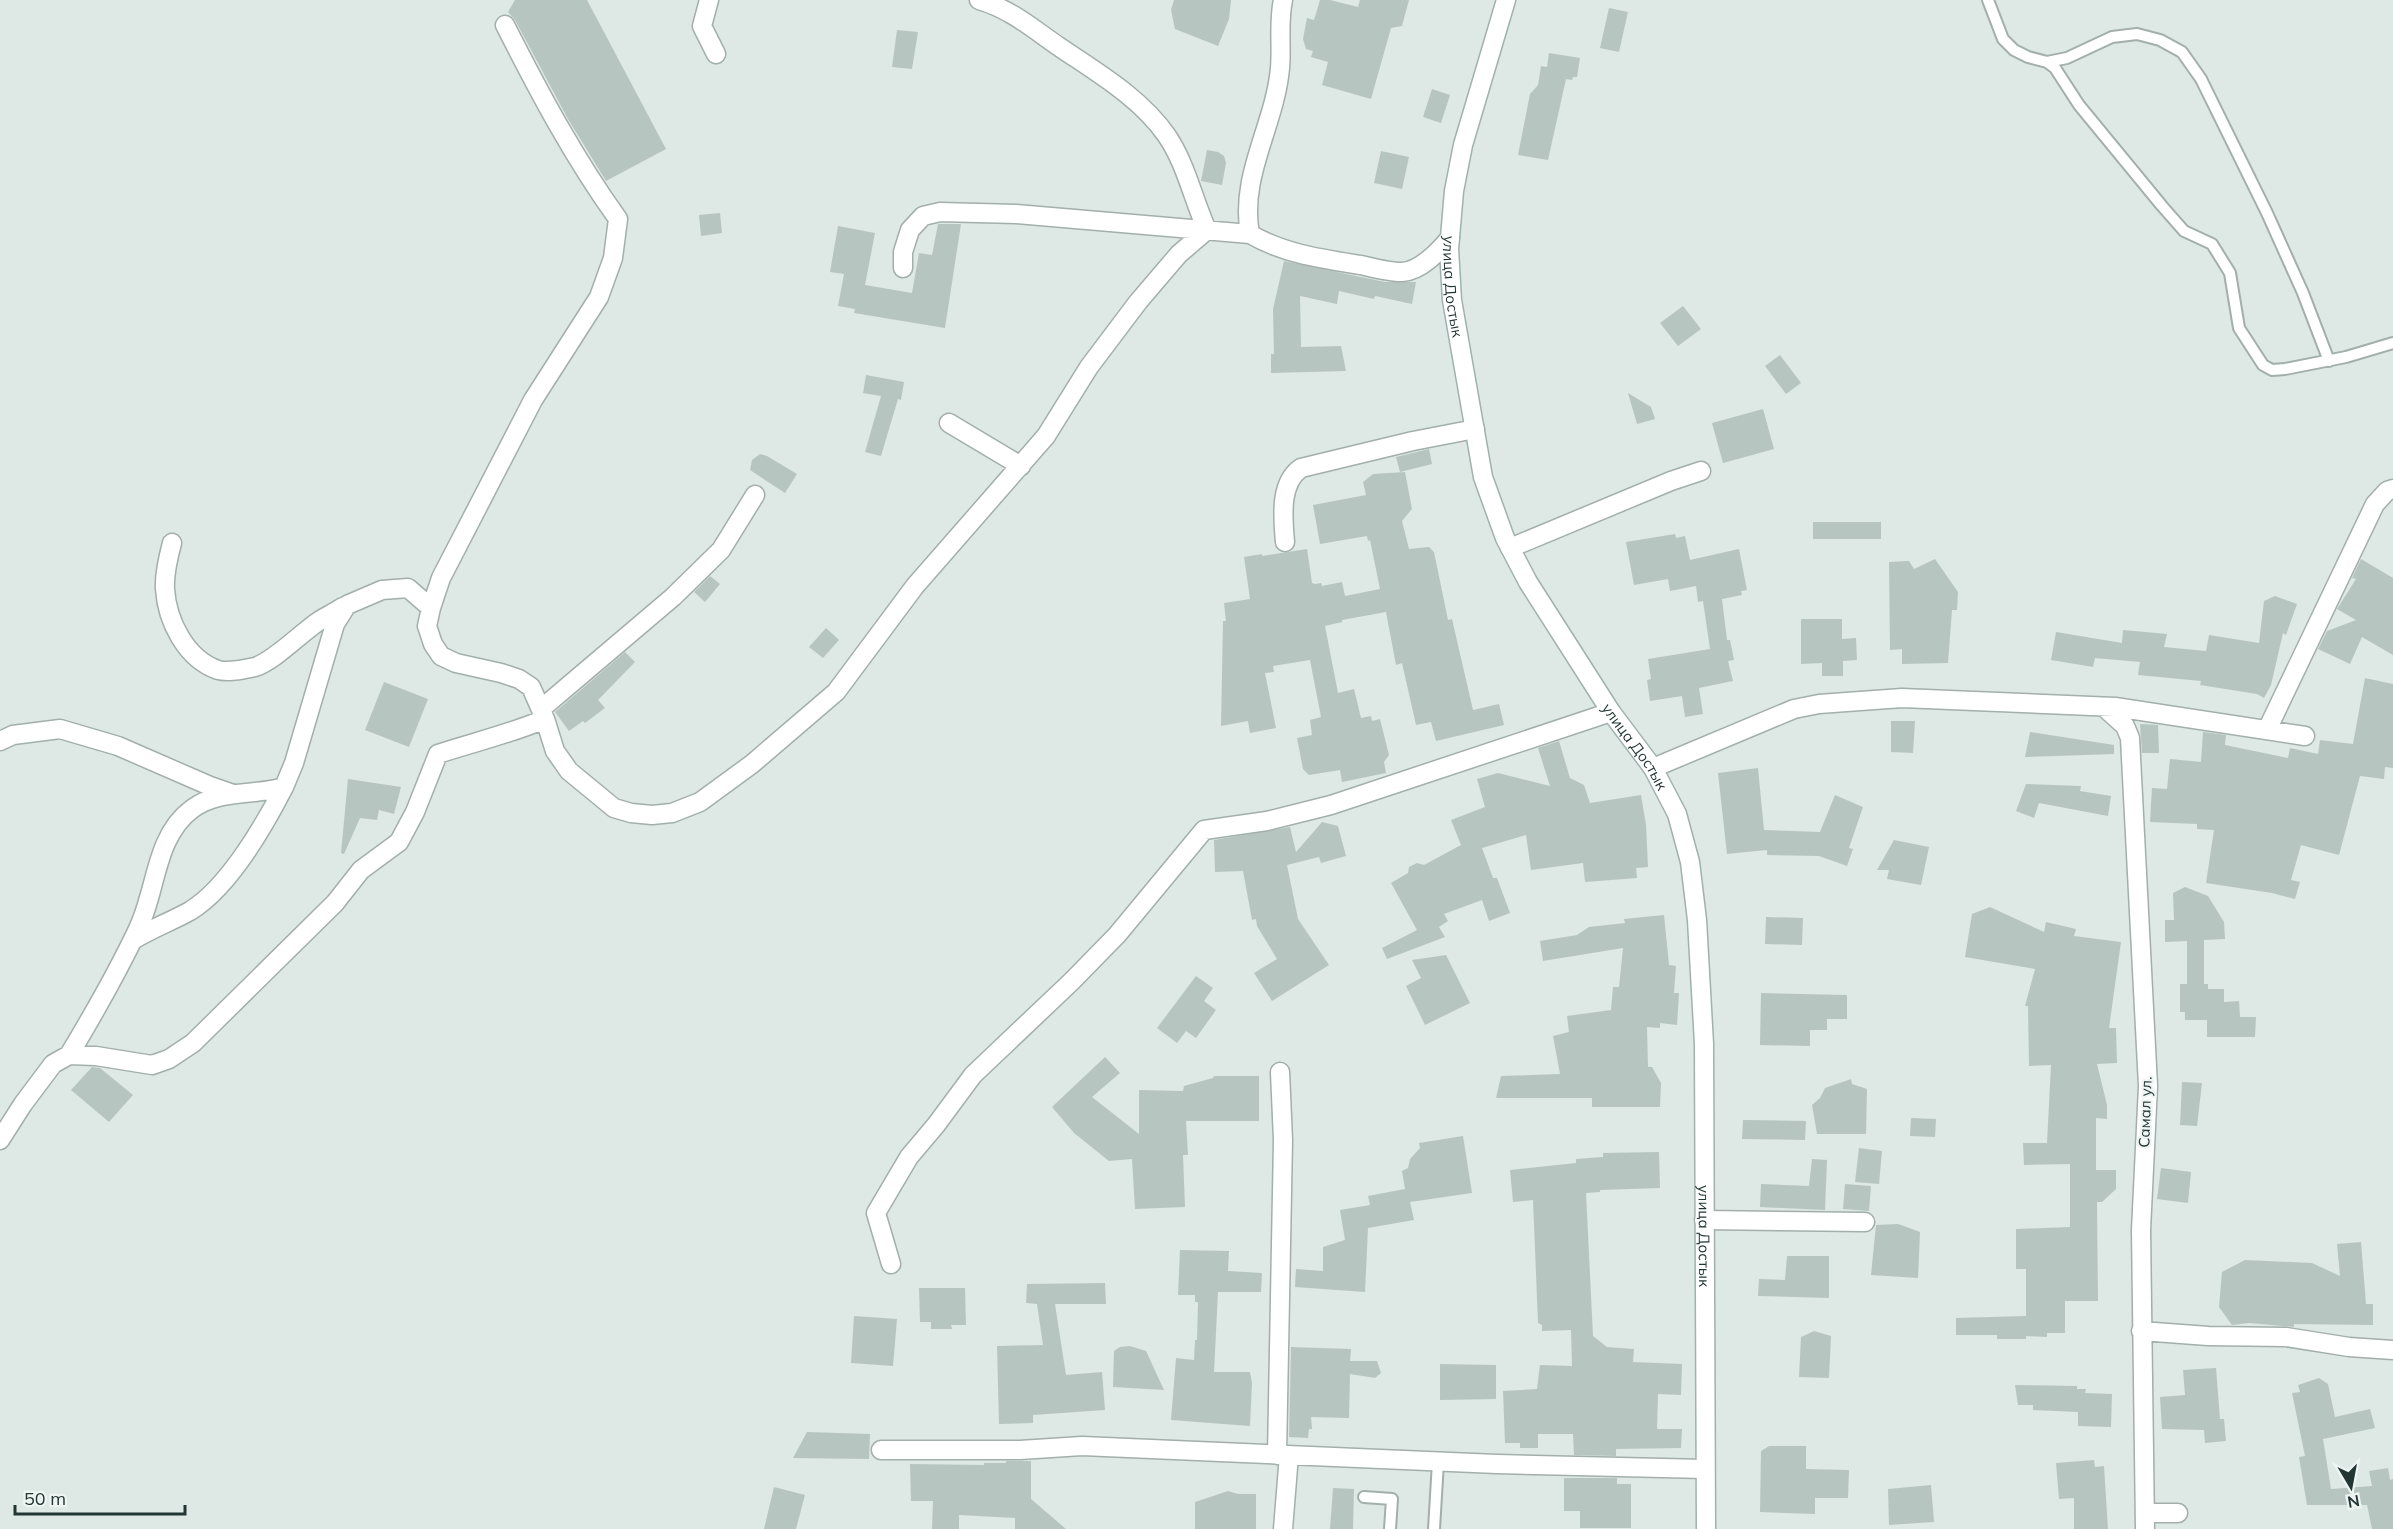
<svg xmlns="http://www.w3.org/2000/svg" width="2393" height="1529" font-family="Mulish,sans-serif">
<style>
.building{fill:#b7c5c1}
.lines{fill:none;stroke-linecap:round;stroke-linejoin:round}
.service-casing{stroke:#a2afac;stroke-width:14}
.minor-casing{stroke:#a2afac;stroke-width:21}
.secondary-casing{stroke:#9fb2ae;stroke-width:21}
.service{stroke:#fff;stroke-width:10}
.minor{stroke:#fff;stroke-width:18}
.secondary{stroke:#fff;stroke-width:18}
.labels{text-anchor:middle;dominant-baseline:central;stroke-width:4.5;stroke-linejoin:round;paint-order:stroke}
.street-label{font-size:15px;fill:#223633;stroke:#eef5f3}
</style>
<rect width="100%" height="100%" fill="#dee8e5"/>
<path class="building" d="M515,0H587L666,149L606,181L568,119L515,20L508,12Z
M1174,0H1231L1229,19L1218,46L1175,29L1171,10Z
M1320,0H1330L1358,7L1360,0H1409L1402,26L1391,28L1371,99L1322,85L1328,62L1311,57L1313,51L1306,49L1303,39L1307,18L1314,20Z
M1609,8L1628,12L1619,52L1600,48Z
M897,30L918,32L912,69L892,67Z
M1549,53L1580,58L1577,77H1573L1572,80L1566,79L1548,160L1518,155L1530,94L1538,85L1541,66L1547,67Z
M1432,89L1450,95L1441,123L1423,117Z
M1207,150L1218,152L1224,156L1226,163L1222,185L1201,181Z
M1381,151L1409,157L1402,189L1374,183Z
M720,213L722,233L701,236L699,215Z
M938,224H961L945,328L854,313L855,309L838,306L844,274L830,272L838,226L875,233L865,285L912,293L919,253L932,255Z
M1284,261L1385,282H1416L1412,304L1375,296L1374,299L1339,291L1337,304L1300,296L1301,347L1341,346L1346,371L1271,373V354H1274L1273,309Z
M1683,306L1701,329L1678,346L1660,323Z
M1780,355L1801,383L1786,394L1765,366Z
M866,375L904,382L901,400L898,399L881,456L865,452L881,396L863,393Z
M1628,393L1651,407L1655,419L1637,424Z
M1763,409L1774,449L1723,463L1712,423Z
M1429,449L1432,464L1400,472L1396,457Z
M760,454L767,456L797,474L785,493L750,470L752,460Z
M1405,472L1412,509L1402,521L1409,549L1429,547L1434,552L1448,620L1452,619L1473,710L1499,704L1504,725L1436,741L1431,722L1416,725L1402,663L1396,665L1386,612L1342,620V622L1325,626L1338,693L1354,689L1361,718L1371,716L1372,721L1380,719L1389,755L1384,762L1386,773L1342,782L1340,770L1309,775L1303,769L1297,738L1312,735L1310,720L1321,717L1310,660L1273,666L1274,672L1265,673L1276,728L1250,733L1248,721L1221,726L1223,621H1226L1224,603L1250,599L1244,557L1262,554V556L1307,549L1312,583L1315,584L1321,583L1322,586L1342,582L1345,596L1380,589L1370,540L1368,541L1367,536L1320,544L1313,505L1366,495L1363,482L1373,474Z
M1813,522H1881V539H1813Z
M1675,534L1676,538L1685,536L1690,560L1739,549L1747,590L1741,591L1742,595L1722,599L1727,640H1730L1734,660L1728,661L1733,681L1699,688L1703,714L1685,717L1682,696L1650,701L1647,680L1651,679L1648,659L1710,649L1703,601L1698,602L1696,586L1670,591L1668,579L1634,585L1626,542Z
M1935,559L1958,592L1957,610H1952L1948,663L1902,664V649L1890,650L1889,562L1909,561L1914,569Z
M2361,559L2393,578V655L2362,637L2350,664L2318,649L2327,631L2356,620L2337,609L2356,579L2352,578Z
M710,576L720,584L705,602L694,592Z
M2275,596L2297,604L2286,635L2283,633L2271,685L2264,698L2257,694L2200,685L2201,681L2138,675L2140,662L2095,658L2093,667L2051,660L2056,632L2122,643L2123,630L2167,634L2164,647L2206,651L2209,635L2259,643L2264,601Z
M1801,619H1842V639L1856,638L1857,660L1843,661V676H1822V663L1801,664Z
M826,628L839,640L823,658L809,647Z
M625,652L635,662L598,700L605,708L585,723L583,721L569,731L555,712Z
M2365,678L2393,684V768L2385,767L2384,779L2360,776L2339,855L2301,845L2291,880L2300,882L2295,899L2272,893L2206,883L2214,830L2197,829V824L2150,822L2152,788L2167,789L2170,759L2201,762L2203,732L2226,735L2225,745L2288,758L2290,748L2318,754L2320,740L2353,744Z
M384,682L428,699L409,747L365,730Z
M1891,721H1915L1913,753L1891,752Z
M2140,724L2158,725L2159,753H2142Z
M2030,732L2114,745V754L2025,757Z
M1559,741L1570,778L1584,785L1590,803L1641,795L1646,825L1648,867L1636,868L1637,878L1585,882L1583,863L1531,870L1526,835L1482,848L1493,878H1497L1510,913L1489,921L1482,900L1444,914L1448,921L1439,927L1445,937L1387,959L1382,948L1417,930L1391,883L1408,873L1409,867L1417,863L1424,865L1461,845L1451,820L1485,807L1477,779L1498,773L1550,786L1538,748Z
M1758,768L1764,830L1820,832L1835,795L1863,807L1849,848L1853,849L1847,866L1819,856L1767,855V850L1727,854L1718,773Z
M348,779L401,787L394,814L379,810L377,820L360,818L344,854L341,853Z
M2026,784L2081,786L2080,791L2111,796L2108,816L2039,803L2034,818L2016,811Z
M1322,822L1338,826L1346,856L1321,863L1319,857L1287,865L1298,919L1329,965L1272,1001L1254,973L1277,959L1257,926L1256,919L1252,920L1243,871L1215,872L1214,840L1290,827L1296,852Z
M1894,840L1929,847L1921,885L1887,879L1889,870H1877Z
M2185,887L2208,896L2224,922L2225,939L2204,940V984H2208V989H2224V1002L2239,1001L2240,1017H2256L2255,1037H2207V1020H2185V1012H2180V984H2187V941L2165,942V920H2174L2173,893Z
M1990,907L2044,932L2046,922L2076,929L2074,936L2121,942L2109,1028H2116L2117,1063L2097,1064L2107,1105V1119L2096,1118V1170H2116V1189L2102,1202H2097L2098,1301H2065V1333H2047V1337L2026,1336V1339H1997V1335H1956V1318L2026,1316V1269H2016V1229L2070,1227V1164L2024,1165L2023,1143H2047L2051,1065L2029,1066L2028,1006H2025L2035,969L1965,957L1972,914Z
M1664,915L1669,965L1676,966L1674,993H1679L1677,1025L1660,1023V1028L1647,1027L1648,1067H1652L1661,1083L1660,1107H1592V1098H1496L1501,1076L1560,1074L1553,1036L1569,1032L1567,1016L1611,1010L1613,987H1619L1623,948L1543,961L1540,941L1577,935L1589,927L1625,923L1624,919Z
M1766,917L1803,918L1802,945L1765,944Z
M1446,955L1470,1003L1425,1025L1406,986L1421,978L1412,960Z
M1196,976L1213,988L1204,1001L1216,1010L1196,1038L1186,1031L1177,1043L1157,1028Z
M1761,993L1847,995V1019H1827V1030H1810V1046L1760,1045Z
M1105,1057L1120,1073L1092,1097L1139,1134V1090L1183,1091L1184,1086L1213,1078L1214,1076H1259V1121H1186L1188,1155H1183L1185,1207L1135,1209L1132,1159L1109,1161L1074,1133L1052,1107Z
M92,1067L100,1068L133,1095L109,1122L71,1090Z
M1851,1079L1852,1084L1867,1089L1866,1134H1817L1812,1105L1820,1098L1825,1088Z
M2182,1082L2202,1083L2197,1126L2180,1125Z
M1911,1118L1936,1119L1935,1137L1910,1136Z
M1743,1120L1806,1121L1805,1140L1742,1139Z
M1463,1136L1472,1193L1410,1202L1414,1220L1368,1228L1365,1292L1295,1287L1296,1269L1323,1271V1247L1345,1240L1340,1210L1370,1205L1368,1196L1405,1189L1402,1171L1408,1168L1410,1159L1420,1148L1419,1143Z
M1859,1148L1882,1151L1879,1184L1855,1182Z
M1659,1152L1660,1188L1600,1190V1192L1586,1193L1593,1336L1607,1347L1634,1349L1633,1362L1682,1364L1681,1395L1658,1394L1657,1429H1682L1681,1448L1616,1449V1456L1574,1455L1573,1434H1538V1448H1520V1443H1505L1503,1391L1537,1389L1540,1365L1572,1366L1571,1330L1542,1331V1325L1538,1323L1533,1200L1513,1202L1510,1170L1576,1163V1159L1603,1157V1153Z
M1812,1159L1827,1160L1825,1210L1760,1207L1761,1184L1809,1186Z
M2161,1168L2191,1172L2188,1203L2157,1199Z
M1845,1184L1871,1186L1869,1211L1843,1209Z
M1898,1224L1920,1232L1918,1278L1871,1275L1876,1225Z
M2361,1242L2366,1304H2373V1325L2294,1324V1327L2249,1323L2232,1325L2219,1307L2222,1272L2245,1260L2312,1263L2340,1276L2337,1244Z
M1180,1250L1229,1251L1228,1271L1262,1273L1261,1292H1218L1214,1372H1250L1252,1383L1250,1426L1171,1420L1176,1358L1194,1360L1195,1340H1197L1198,1302H1195V1295H1178Z
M1787,1256H1829V1298L1758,1296L1759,1279L1785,1280Z
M1105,1283L1106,1304H1055L1066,1375L1102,1372L1105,1410L1033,1415V1423L999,1424L997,1346L1043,1345L1037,1304L1026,1303L1027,1284Z
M919,1288H965L966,1325H951L952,1329H931V1322H920Z
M854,1316L897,1319L893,1366L851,1363Z
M1814,1331L1831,1336L1829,1378L1799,1377L1801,1337Z
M1130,1346L1146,1351L1164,1390L1113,1387L1114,1351L1120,1347Z
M1291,1347L1351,1349L1350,1361H1377L1381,1373L1375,1378L1350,1374L1349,1418L1311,1417L1312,1429H1309L1308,1438L1289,1437Z
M1440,1364L1496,1365V1399L1440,1400Z
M2216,1368L2220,1419H2224L2226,1441L2205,1443L2204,1430L2162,1429L2160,1397L2185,1395L2183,1370Z
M2319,1378L2328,1384L2335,1417L2370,1409L2375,1428L2323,1439L2331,1489L2372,1486L2369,1471L2388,1468L2390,1480L2393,1479V1529H2372L2367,1505H2307L2299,1457L2305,1456L2292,1393L2300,1392L2298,1385Z
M2015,1385L2077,1386V1389H2086L2085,1393L2112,1394L2111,1427L2078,1426V1412L2033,1410V1405H2018Z
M807,1432L870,1434L869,1459L793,1458Z
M1769,1446H1806V1469L1849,1470L1848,1498H1815V1514L1760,1512L1761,1451Z
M2094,1460L2095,1467L2104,1466L2108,1529H2074V1498L2059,1499L2056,1463Z
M1006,1461H1031V1499L1066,1529H1015V1518L959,1515V1529H932L933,1501H911L910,1464L984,1465V1463H1006Z
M1564,1478H1617V1484H1631V1528H1580V1511H1564Z
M1931,1485L1934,1522L1889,1525L1888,1489Z
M774,1487L805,1495L796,1529H764Z
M1333,1488L1354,1489L1353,1529H1330Z
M1228,1491L1238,1494H1256V1529H1195V1502Z"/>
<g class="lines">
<g class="service-casing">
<path id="service" d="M1988,0L2003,39L2014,50L2028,57L2047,62L2055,68L2079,105L2162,206L2184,231L2212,244L2230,273L2239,328L2263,365L2272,370L2285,369L2346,357L2393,343
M2047,62L2067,58L2112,37L2137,34L2160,40L2182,52L2201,79L2267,213L2303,293L2329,361
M1364,1497L1392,1499L1390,1529
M1434,1529L1438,1462"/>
</g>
<g class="minor-casing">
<path id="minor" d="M709,0L702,26L716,54
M1283,0C1278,23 1282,45 1280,68C1275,125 1239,176 1250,234C1284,254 1323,259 1361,265C1374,268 1389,272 1402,272C1421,271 1439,251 1450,238
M505,25C539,92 574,158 618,219L613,258L599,297L533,400L441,578L431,608L427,626L433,644L441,656L456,663L501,673L519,679L531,687L545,719L555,751L569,771L614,808L631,813L652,815L672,813L700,802L752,764L836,692L915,586L1046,436L1089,367L1138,302L1179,254L1207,230C1193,199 1186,164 1167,136C1140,97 1096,72 1058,46C1032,28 1010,9 979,0
M903,268V252L910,230L923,216L940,212L1016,214L1250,234
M949,423L1021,466
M1285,542C1283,518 1279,483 1301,468L1413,441L1475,429
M172,543C168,558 164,574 165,589C167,621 186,659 218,670C228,673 245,669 255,667C274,661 301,633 319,621C327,616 335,612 343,607
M1510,548L1671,481L1701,471
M2104,707L2125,726L2130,738L2148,1086L2141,1230L2145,1529
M541,709L673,597L721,550L755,495
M2267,730L2375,504L2387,491L2393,489
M0,741L13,735L60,729L118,746L210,786L233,794
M1653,768L1794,709L1819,704L1902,698L2115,707L2305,736
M133,940C151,929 172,921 190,911C228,888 264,826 284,787
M69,1055C93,1015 117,973 137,931C157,892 154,837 192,809C219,789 254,796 284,787L294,763L335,624L347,605L382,590L408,588L431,608
M0,1140L23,1104L53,1064L69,1055L96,1056L152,1065L169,1059L193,1043L335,903L361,870L399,842L415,812L438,754C474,742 510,734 545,719
M1704,1220L1865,1222
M891,1264L876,1213L909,1157L936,1125L973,1075L1072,981L1117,935L1204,830L1267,821L1331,805L1611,712
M2141,1331L2208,1336L2286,1337L2349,1347L2393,1350
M881,1450H1020L1082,1446L1497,1464L1705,1469
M1277,1455L1283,1140L1280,1072
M2145,1513H2178
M1283,1529L1289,1455"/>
</g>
<g class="secondary-casing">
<g id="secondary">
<path id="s1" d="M1506,0L1463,145L1454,191L1449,249L1452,300L1483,477L1505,538L1528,582L1611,712L1653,768L1677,814L1690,862L1697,920L1704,1044L1706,1529"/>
</g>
</g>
<use href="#service" class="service"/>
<use href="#minor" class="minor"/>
<use href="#secondary" class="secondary"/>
</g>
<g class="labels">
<g class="street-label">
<text stroke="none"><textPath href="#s1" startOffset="294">улица Достык</textPath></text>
<text stroke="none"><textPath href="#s1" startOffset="798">улица Достык</textPath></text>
<text transform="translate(2145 1112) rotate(-88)">Самал ул.</text>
<text stroke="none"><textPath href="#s1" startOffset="1302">улица Достык</textPath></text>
</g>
</g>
<g transform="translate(2351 1487) rotate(170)" stroke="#eef5f3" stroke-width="4.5" paint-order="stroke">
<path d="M0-4.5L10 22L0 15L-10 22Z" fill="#223633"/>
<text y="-9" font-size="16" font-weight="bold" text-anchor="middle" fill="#223633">N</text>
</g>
<path d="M15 1505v9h170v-9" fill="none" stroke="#223633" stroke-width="3"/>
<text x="24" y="1505" font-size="18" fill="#223633" stroke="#eef5f3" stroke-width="4.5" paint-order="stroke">50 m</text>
</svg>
